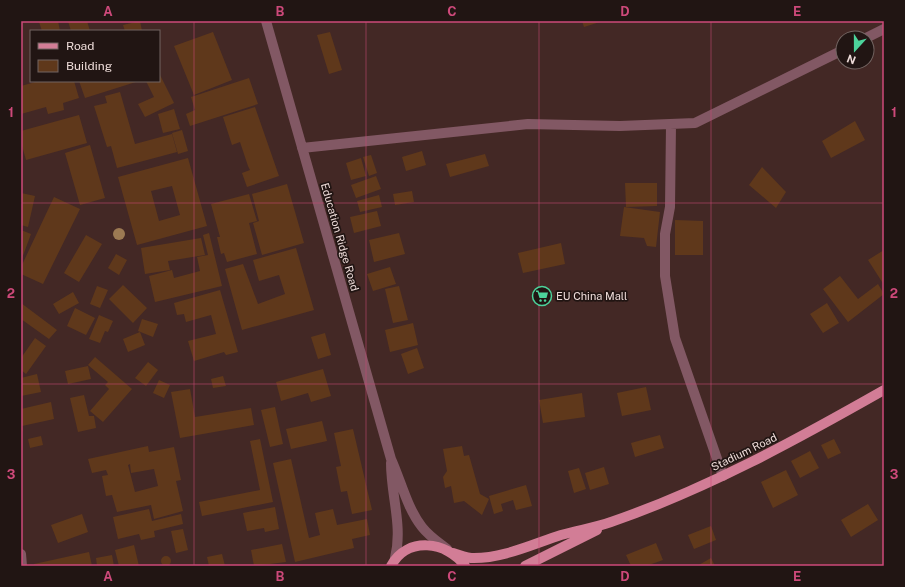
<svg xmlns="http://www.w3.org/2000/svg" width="905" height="587" font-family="'Public Sans',sans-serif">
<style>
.building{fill:#5f381b;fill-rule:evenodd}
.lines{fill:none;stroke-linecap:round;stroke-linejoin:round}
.minor{stroke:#825864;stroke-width:10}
.major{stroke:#d27d96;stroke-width:10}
.tree{fill:#9c7a53}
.grid{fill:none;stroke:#cd497a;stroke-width:1;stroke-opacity:0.55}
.labels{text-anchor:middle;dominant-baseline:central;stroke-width:3.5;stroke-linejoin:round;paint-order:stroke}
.street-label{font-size:11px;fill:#eedcd9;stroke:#211513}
.poi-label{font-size:11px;fill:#eedcd9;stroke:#211513;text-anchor:start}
.neatline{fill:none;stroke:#cd497a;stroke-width:1.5}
.grid-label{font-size:13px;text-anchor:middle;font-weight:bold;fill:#cd497a}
</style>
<rect width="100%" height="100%" fill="#432825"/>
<path class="building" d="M43,21H58L60,31H42L39,22Z
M68,21H87L90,31H71Z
M140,21L142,31H125L123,25Z
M582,21H603L584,27Z
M213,32L232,80L194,95L174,46Z
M330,32L342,70L329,74L317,35Z
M159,73L174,103L145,117L138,104L154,97L146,81H159Z
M249,78L258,104L190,126L186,114L195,110L191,97Z
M39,81H74L79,98L63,103L64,110L48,114L46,107L21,114V86Z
M79,81H139L85,98Z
M120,92L135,144L172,134L177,152L117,168L111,146L107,147L94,106L107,103L105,96Z
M255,107L279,176L247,187L242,173L250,170L248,166L240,142L232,145L223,117Z
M174,109L180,129L163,133L158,114Z
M79,115L87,143L26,160L21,142V131Z
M855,121L865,140L831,158L822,141Z
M182,130L188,151L178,154L172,133Z
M90,145L105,198L80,205L65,153Z
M422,151L426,165L406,171L402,157Z
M485,154L489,166L450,177L446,164Z
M371,155L377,173L369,176L363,157Z
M188,158L207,226L137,245L118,177ZM172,186L180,215L159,221L151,191Z
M361,158L366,176L351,180L346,163Z
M762,167L786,192L776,208L749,185Z
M376,176L381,189L356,198L351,185Z
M625,183H657V206L626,207Z
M287,184L304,243L262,255L253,223L259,221L252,194Z
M412,191L414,202L395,205L393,194Z
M21,193L35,196L28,227L21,225Z
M249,194L257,221L249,223L257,254L227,262L224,253L221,254L217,237H220L211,204Z
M379,195L382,207L360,212L357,201Z
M54,197L80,209L43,284L21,274V267Z
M624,207L660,212L656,247L647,246L644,238L620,236Z
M377,211L381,226L354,233L350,217Z
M675,220L703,221V255H675Z
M21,230L31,234L21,261Z
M209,233L222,286L155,302L149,276L172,270L174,278L200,271L197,257L208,255L203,235Z
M399,233L405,254L374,262L369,240Z
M86,235L102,244L79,282L64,273Z
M201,238L205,255L168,261L170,270L145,274L141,248Z
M561,243L565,264L523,273L518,253Z
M296,248L314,310L242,330L225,269L243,264L258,304L285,294L279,275L259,281L253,260Z
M884,250V285L868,260Z
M116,254L127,260L119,275L108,268Z
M390,267L396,284L373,291L367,274Z
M840,276L858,299L878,284L884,294L848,322L823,289Z
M123,285L147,308L133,323L109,299Z
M97,286L108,290L100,308L90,304Z
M399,286L408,320L393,323L385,289Z
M220,290L238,352L226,355L224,352L194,361L188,341L216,334L211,315L186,322L184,314L177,315L174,303Z
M73,292L79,303L59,314L53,304Z
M21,303L57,330L49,339L21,319Z
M827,303L839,323L823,333L810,314Z
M75,308L95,318L86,335L67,326Z
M99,315L113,321L108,332L105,331L100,343L89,339Z
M142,319L158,324L153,337L138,331Z
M413,323L418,345L390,352L385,330Z
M140,332L145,345L128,352L123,339Z
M325,333L331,355L318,359L311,337Z
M35,338L46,346L26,374L21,370V358Z
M417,348L424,368L408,374L401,354Z
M95,357L132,389L103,422L90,411L109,389L105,385L108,382L88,365Z
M148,362L158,370L146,386L135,378Z
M88,366L91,379L68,384L65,371Z
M323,369L331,396L311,402L308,393L281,401L276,382Z
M37,374L41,392L21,396V378Z
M223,376L226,386L213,388L211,379Z
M159,380L170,385L164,398L153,393Z
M646,387L651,410L622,416L617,393Z
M190,389L195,417L251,408L254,425L180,438L171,392Z
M582,393L585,417L543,423L539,400Z
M84,395L89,416H94L96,428L78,432L70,398Z
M51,402L54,419L22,426L23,431L21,432V409Z
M275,407L283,444L270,447L261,410Z
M322,421L327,441L291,449L286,429Z
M353,429L372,510L352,514L347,491L341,492L336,467L341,466L334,433Z
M660,435L664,448L635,457L631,443Z
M41,436L43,445L30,448L28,439Z
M260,439L273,502L202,516L199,502L260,490L250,441Z
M834,439L841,453L828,459L821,445Z
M148,446L149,452L174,447L181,480L176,481L183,511L154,519L151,505L117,512L112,495L106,496L102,476L108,475L106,470L92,473L88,459ZM130,464L131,473L154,469L158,486L135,492L128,465Z
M462,446L464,456L469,455L480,494L489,499L482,515L464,501L454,503L451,486L445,488L443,477L447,471L443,449Z
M810,451L819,468L800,478L791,461Z
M291,459L309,538L320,535L315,513L333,509L337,525L367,519L370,535L352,539L354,548L295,562L273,463Z
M604,467L609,484L590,490L585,473Z
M579,468L586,489L574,493L568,471Z
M786,470L798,495L773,508L761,482Z
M526,485L532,506L516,510L513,500L501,504L503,511L494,514L489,496Z
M868,504L878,520L851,537L841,520Z
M275,507L279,529L265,532L264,528L247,531L243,513Z
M149,509L152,521L181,514L183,524L154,531L155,537L141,540L139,534L118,539L113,517Z
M82,514L88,532L58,543L51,525Z
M711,526L716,540L694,549L688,535Z
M183,529L188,550L176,553L171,531Z
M656,543L663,560L646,566H631L626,555Z
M282,544L286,562L254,566L251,550Z
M134,545L139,566H119L115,550Z
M89,552L92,566H34V564Z
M222,554L225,566H209L207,557Z
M112,555L114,566H97L96,558Z
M161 561a5 5 0 1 1 10 0a5 5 0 1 1-10 0Z
M711,558L715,566H697Z"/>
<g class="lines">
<path class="minor" d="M266,21L391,459C401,481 407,508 422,527C429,536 438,542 447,549
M866,38L884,29
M671,125L670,207L665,234V276L675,338L723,476
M302,148L528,124L620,126L695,123L843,50
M391,463C391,496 403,526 395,558
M21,554L22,566"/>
<path class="major" d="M453,553C459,555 465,557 471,558C502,559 533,544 561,535C578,530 595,528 611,522C707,489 796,440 884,390
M391,566C407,536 447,541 465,566
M525,566L597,530"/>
</g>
<circle class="tree" cx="119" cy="234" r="6"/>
<path class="grid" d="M194,21V566M366,21V566M539,21V566M711,21V566M21,203H884M21,384H884"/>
<defs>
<g id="supermarket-ring" transform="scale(1)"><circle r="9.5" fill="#211513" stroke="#4cd39b" stroke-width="1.5"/><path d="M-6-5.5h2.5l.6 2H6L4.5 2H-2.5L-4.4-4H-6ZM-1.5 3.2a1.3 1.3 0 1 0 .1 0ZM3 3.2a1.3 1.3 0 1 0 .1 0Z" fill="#4cd39b"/></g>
</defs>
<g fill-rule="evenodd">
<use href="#supermarket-ring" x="542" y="296"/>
</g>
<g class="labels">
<g class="street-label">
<text transform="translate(340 237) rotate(74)">Education Ridge Road</text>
<text transform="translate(744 452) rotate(-26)">Stadium Road</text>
</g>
<g class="poi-label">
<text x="556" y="296">EU China Mall</text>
</g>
</g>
<rect width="905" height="587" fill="none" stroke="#211513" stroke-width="44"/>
<rect x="30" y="30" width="130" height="52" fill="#211513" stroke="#736562"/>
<rect x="38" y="43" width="20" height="6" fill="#d27d96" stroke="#736562"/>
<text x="66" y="50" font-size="12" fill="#eedcd9">Road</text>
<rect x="38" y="60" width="20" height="12" fill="#5f381b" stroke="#736562"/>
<text x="66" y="70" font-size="12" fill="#eedcd9">Building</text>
<g transform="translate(855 50) rotate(201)"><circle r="19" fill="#211513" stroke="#736562"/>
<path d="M0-3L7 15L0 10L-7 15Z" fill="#4cd39b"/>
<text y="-6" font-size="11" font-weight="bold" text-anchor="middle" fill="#eedcd9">N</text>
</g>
<rect x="22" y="22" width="861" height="543" class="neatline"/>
<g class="grid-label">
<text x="108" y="16">A</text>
<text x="280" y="16">B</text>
<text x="452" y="16">C</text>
<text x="625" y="16">D</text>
<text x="797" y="16">E</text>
<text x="11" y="117">1</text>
<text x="894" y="117">1</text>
<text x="11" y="298">2</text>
<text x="894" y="298">2</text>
<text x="11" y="479">3</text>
<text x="894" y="479">3</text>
<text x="108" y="581">A</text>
<text x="280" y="581">B</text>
<text x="452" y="581">C</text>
<text x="625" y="581">D</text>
<text x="797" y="581">E</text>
</g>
</svg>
